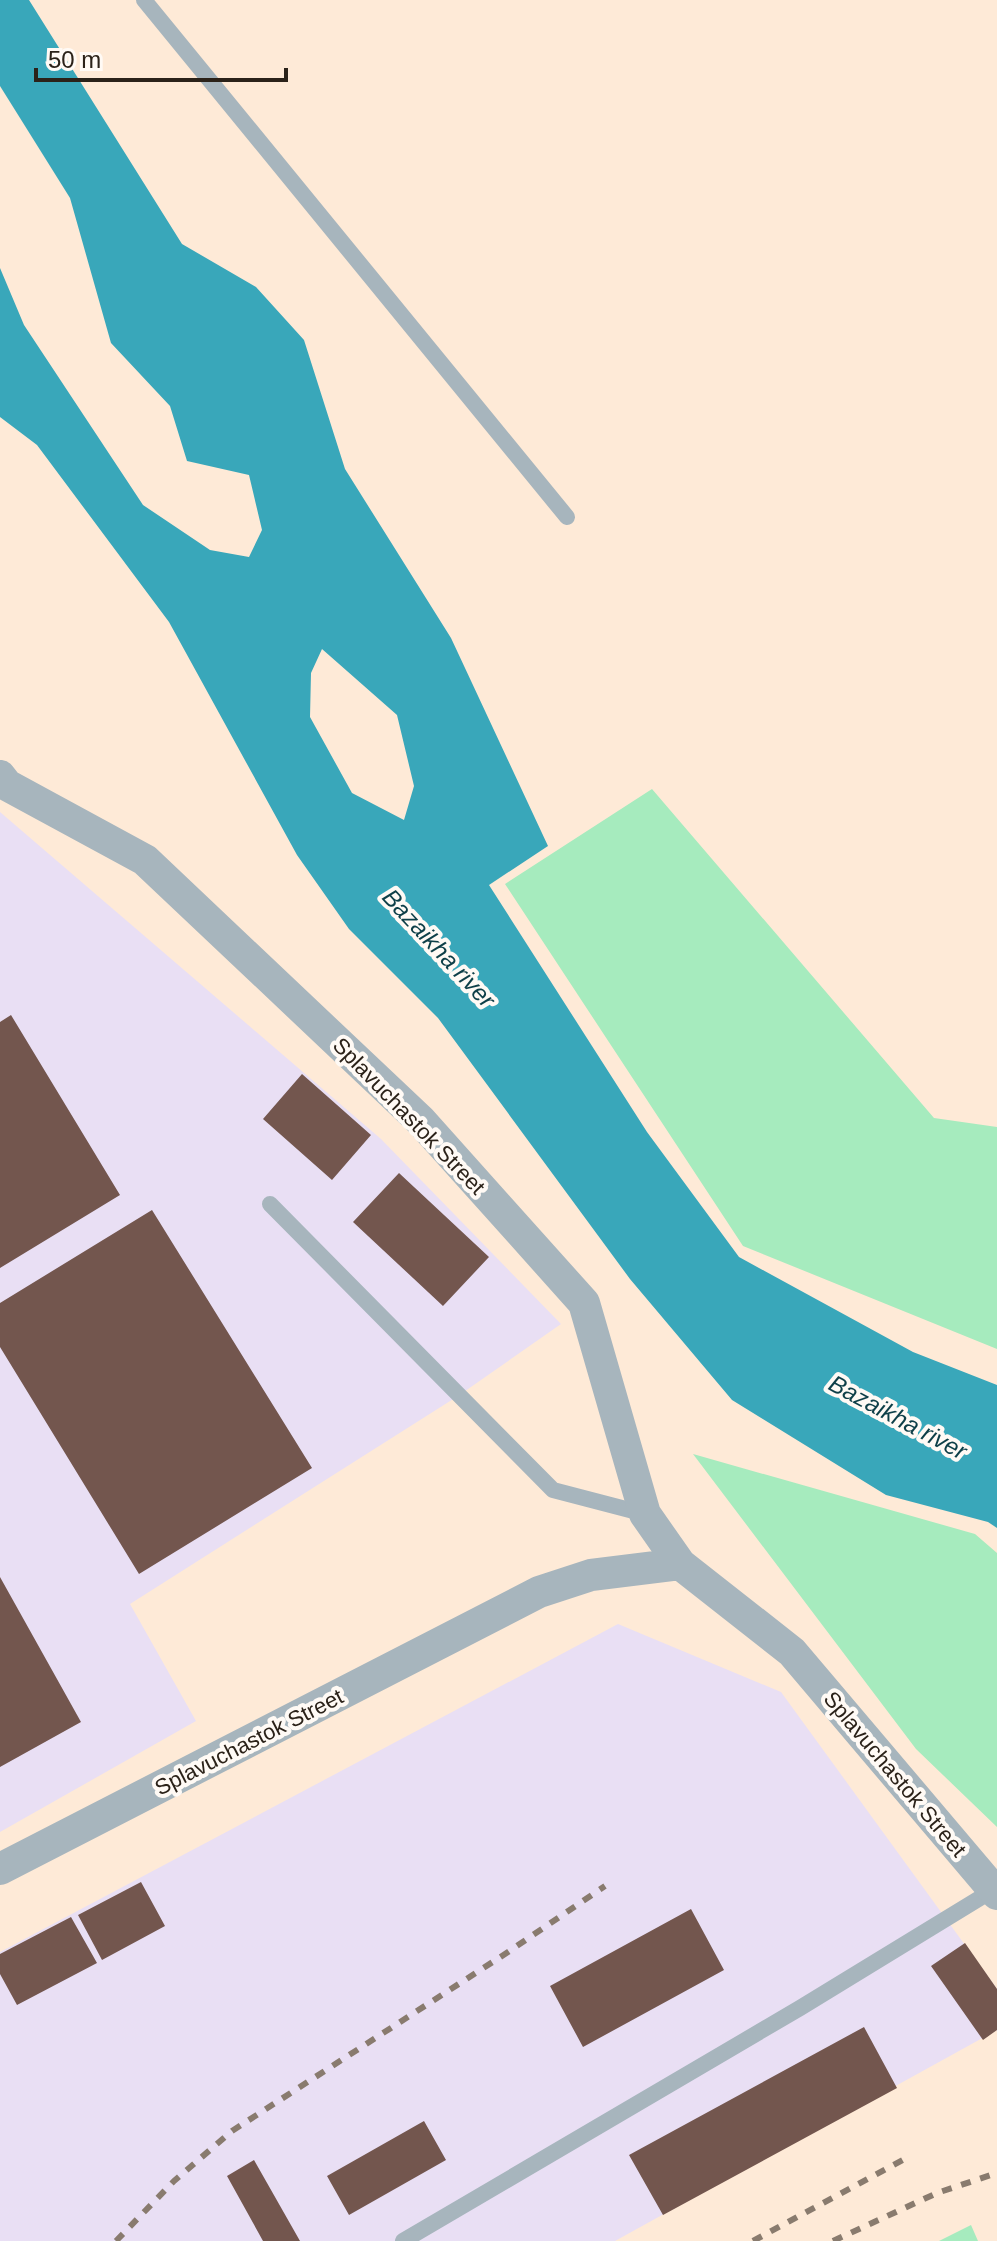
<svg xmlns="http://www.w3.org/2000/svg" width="997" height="2241" font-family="Arial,sans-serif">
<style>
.industrial{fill:#e9dff4}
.green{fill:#a6ebbe}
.water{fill:#39a7ba;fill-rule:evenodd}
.building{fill:#73564e}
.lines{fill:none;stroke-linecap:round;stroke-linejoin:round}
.service{stroke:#a7b5bd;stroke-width:16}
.minor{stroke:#a7b5bd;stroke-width:32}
.rail{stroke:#897b6e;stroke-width:6;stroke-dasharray:10 10;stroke-linecap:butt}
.labels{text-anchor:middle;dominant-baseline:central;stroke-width:8;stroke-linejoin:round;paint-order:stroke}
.street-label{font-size:22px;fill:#2b2219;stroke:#fffaf5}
.water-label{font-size:24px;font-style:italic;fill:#0e3f48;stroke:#fffaf5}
</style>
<rect width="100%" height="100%" fill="#feead7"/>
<path class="industrial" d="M0,812L381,1139L561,1324L458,1396L130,1604L196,1721L0,1832Z
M618,1624L781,1692L997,1989V2030L615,2241H0V1952Z"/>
<path class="green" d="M652,789L934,1118L997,1127V1349L743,1246L505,884Z
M693,1454L975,1534L997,1553V1827L916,1749Z
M971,2225L978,2241H939Z"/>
<path class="water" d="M0,0H29L182,244L256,287L304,340L345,469L451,638L548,846L489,885L647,1132L739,1257L913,1352L997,1385V1528L988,1522L886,1495L732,1400L630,1279L438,1018L349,929L297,855L169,622L37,445L0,417V268L24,325L143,505L210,550L249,557L262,530L249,475L187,461L170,406L111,343L70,198L0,86ZM322,649L397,715L414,786L404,820L352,793L310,717L311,673Z"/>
<path class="building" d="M11,1015L120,1195L0,1268V1022Z
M302,1074L371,1135L332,1180L263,1119Z
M399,1173L489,1257L443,1306L353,1222Z
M152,1210L312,1468L139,1574L0,1347V1303Z
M0,1577L81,1722L0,1767Z
M141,1882L165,1926L102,1960L78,1915Z
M691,1909L724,1970L583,2047L550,1986Z
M71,1917L97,1963L17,2005L0,1974V1954Z
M965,1943L997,1989V2030L983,2040L931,1966Z
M864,2027L897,2088L663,2215L629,2155Z
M424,2121L446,2160L349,2215L327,2176Z
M254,2160L300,2241H263L227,2176Z"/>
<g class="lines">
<path class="service" d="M144,0L567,517
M270,1204L553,1490L645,1514
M403,2241L800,2008L993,1890"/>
<path class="minor" d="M0,776L7,785L145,860L421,1121L584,1303L645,1514L680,1564L792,1652L997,1894
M0,1869L539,1592L591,1575L680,1564"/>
<path class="rail" d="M116,2241L174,2181L232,2131L505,1954L605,1886
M753,2241L910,2156
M833,2241L937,2193L997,2173"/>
</g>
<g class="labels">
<g class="street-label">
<text transform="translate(409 1116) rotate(46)">Splavuchastok Street</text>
<text transform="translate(249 1742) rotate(-27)">Splavuchastok Street</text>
<text transform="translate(895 1774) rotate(50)">Splavuchastok Street</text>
</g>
<g class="water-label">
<text transform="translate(439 948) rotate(47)">Bazaikha river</text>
<text transform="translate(898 1417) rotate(28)">Bazaikha river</text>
</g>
</g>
<path d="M36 68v12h250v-12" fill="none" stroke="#2b2219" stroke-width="4"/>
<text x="48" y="68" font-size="24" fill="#2b2219" stroke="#fffaf5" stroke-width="6" paint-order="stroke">50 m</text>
</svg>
